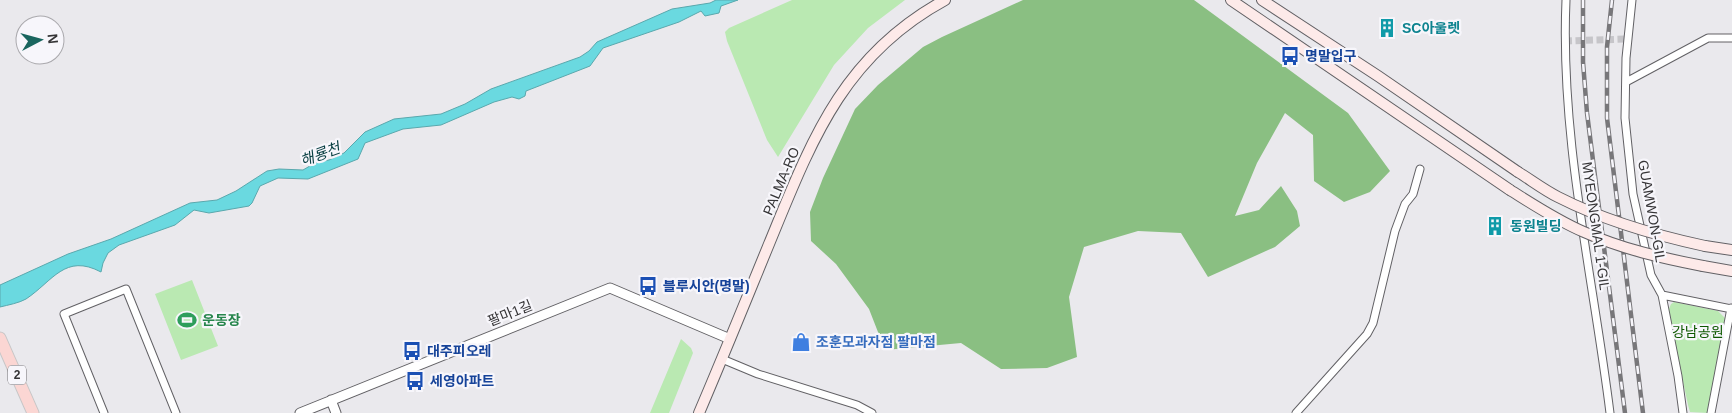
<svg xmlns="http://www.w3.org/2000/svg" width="1732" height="413" font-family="Helvetica,'Noto Sans KR',sans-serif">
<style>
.green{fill:#bae9b2}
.forest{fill:#8abf82}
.water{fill:#6ad9e0;stroke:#5aa8ad}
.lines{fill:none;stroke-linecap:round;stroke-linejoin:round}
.minor-tunnel{stroke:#c6c5c9;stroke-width:7;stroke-dasharray:7 3.5;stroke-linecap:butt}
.minor-casing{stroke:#626165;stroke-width:9}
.tertiary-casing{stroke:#626165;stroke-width:11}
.secondary-casing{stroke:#626165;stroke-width:12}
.primary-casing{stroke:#c7c6c7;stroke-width:13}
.minor{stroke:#fff;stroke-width:7}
.tertiary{stroke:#fff;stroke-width:9}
.secondary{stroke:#fdeae9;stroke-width:10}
.primary{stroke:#fbd6d3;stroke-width:11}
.rail-casing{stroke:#78777a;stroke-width:4.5}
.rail{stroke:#f7f6fb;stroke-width:2.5;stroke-dasharray:8;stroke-linecap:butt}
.secondary-bridge-casing{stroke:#626165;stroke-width:12;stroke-linecap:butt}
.secondary-bridge{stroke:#fdeae9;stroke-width:10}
.labels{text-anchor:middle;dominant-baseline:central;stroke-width:4.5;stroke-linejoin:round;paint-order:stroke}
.shield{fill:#f7f6fb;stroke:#706f72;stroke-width:1}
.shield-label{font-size:12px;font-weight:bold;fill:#363537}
.culture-label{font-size:14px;font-weight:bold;fill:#0d838f;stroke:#f7f6fb;text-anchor:start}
.transit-label{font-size:14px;font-weight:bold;fill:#164399;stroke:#f7f6fb;text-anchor:start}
.street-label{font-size:14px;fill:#363537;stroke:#f7f6fb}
.leisure-label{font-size:14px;font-weight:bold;fill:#27864d;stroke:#f7f6fb;text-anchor:start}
.park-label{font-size:14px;fill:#0f5901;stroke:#f7f6fb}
.shop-label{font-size:14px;font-weight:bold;fill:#366cbe;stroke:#f7f6fb;text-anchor:start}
.water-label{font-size:15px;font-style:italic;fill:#073e41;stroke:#f7f6fb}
</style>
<rect width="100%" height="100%" fill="#eae9ed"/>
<path class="green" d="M792,0H905L868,28L834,65L778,157L767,140L727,41L725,32L729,28Z
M192,280L218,346L181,360L155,294Z
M1674,302L1718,311L1725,318L1708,413L1690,412L1688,405L1668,311L1671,304Z
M681,339L691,348L693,353L669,413H650Z"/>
<path class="forest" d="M1023,0H1194L1348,113L1390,171L1370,192L1344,202L1314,181L1313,135L1285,113L1257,163L1235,216L1259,210L1281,186L1297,211L1300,226L1275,247L1208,277L1181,233L1138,231L1084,247L1069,297L1077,357L1047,368L1001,369L961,343L885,350L869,309L836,264L811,241L810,212L823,178L855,109L878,85L923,47L942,37Z"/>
<path class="water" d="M716,0H738L721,6L719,13L705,16L701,11L679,22L603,48L590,66L526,91L525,96L519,99L512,97L494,102L441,125L403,129L365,143L358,159L308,179L278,178L260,186L252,203L249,206L209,213L194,210L175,225L119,245L108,253L103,263L101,272C65,253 53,281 26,299C19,303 8,305 0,307V285L68,254L111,239L190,203L217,200L236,191L267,171L279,169L303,170L315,163L329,160L344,153L365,132L394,119L441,114L465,104L491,89L580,57L589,51L597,42L672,9L710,3Z"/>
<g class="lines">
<path class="minor-tunnel" d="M1565,41L1628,39"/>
<g class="minor-casing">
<path id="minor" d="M1566,0C1560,139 1593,276 1610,413
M1632,0L1626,58L1625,118L1633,194L1651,275L1662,295L1678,376L1683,413
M1626,82L1708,38H1732
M1662,295L1732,309
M722,359L758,374L857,405L872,413
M104,413L64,314L126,289L176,413
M1296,413L1367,334L1373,323L1395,231L1405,204L1413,194L1420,169
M1711,413L1731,308"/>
</g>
<g class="tertiary-casing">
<path id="tertiary" d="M331,400L336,413
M300,413L610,288L730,339"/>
</g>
<g class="secondary-casing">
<path id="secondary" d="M1231,0L1510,190
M1262,0L1378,76L1518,172
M1705,246L1732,250
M1703,266L1732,271
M699,413C723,357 746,300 769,244C811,142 842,56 945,0"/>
</g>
<g class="primary-casing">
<path id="primary" d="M0,338L33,413"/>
</g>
<use href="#minor" class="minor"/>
<use href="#tertiary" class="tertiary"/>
<use href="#secondary" class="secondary"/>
<use href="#primary" class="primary"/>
<g class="rail-casing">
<path id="rail" d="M1583,0V62L1587,113L1625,413
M1612,0L1607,47V118L1643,413"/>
</g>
<use href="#rail" class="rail"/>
<g class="secondary-bridge-casing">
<path id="secondary-bridge" d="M1518,172C1531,180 1544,190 1558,197C1605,221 1654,235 1705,246
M1510,190C1534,205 1558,221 1584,232C1622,249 1662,258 1703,266"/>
</g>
<use href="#secondary-bridge" class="secondary-bridge"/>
</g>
<defs>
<g id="building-bare" transform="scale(1.5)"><path d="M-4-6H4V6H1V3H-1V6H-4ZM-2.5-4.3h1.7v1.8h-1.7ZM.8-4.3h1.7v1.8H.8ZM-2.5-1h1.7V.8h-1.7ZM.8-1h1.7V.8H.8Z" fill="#0f9aa8" stroke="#f7f6fb" stroke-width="2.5" paint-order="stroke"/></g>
<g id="bus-bare" transform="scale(1.5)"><path d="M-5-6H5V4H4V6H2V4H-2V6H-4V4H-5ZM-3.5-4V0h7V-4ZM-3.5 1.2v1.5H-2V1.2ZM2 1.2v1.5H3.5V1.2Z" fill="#1a4fb4" stroke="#f7f6fb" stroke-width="2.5" paint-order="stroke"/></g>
<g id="stadium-bare" transform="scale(1.5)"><path d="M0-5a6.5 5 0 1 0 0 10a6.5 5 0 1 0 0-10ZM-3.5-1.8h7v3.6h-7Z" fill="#2e9e5b" stroke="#f7f6fb" stroke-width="2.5" paint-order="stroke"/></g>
<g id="shop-bare" transform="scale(1.5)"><path d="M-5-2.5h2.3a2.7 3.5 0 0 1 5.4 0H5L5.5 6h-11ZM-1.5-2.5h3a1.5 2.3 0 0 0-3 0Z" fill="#3f7fe0" stroke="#f7f6fb" stroke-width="2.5" paint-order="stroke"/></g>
</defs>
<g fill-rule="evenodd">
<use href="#building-bare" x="1387" y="28"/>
<use href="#bus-bare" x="1290" y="56"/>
<use href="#building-bare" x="1495" y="226"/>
<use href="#bus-bare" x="648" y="286"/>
<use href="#stadium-bare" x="187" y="320"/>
<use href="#shop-bare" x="801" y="342"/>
<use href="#bus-bare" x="412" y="351"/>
<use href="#bus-bare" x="415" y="381"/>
</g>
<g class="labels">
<rect class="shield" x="8" y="365.5" width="18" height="19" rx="4"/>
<g class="shield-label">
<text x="17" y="375">2</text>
</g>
<g class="culture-label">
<text x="1402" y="28">SC아울렛</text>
<text x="1510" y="226">동원빌딩</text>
</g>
<g class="transit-label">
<text x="1305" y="56">명말입구</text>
<text x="663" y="286">블루시안(명말)</text>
<text x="427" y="351">대주피오레</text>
<text x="430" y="381">세영아파트</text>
</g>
<g class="street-label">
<text transform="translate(781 181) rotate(-67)">PALMA-RO</text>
<text transform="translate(1652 211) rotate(80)">GUAMWON-GIL</text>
<text transform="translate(1596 226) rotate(82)">MYEONGMAL 1-GIL</text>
<text transform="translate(510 313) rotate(-22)">팔마1길</text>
</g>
<g class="leisure-label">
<text x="202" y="320">운동장</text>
</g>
<g class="park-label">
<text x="1698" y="332">강남공원</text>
</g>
<g class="shop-label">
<text x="816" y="342">조훈모과자점 팔마점</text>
</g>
<g class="water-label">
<text transform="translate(320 154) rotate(-20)">해룡천</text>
</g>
</g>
<g transform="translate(40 40) rotate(84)"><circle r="24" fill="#f7f6fb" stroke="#aaa9ad"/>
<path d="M0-4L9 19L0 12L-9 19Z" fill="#19655e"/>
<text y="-8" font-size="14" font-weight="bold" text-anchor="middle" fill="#363537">N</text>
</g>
</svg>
